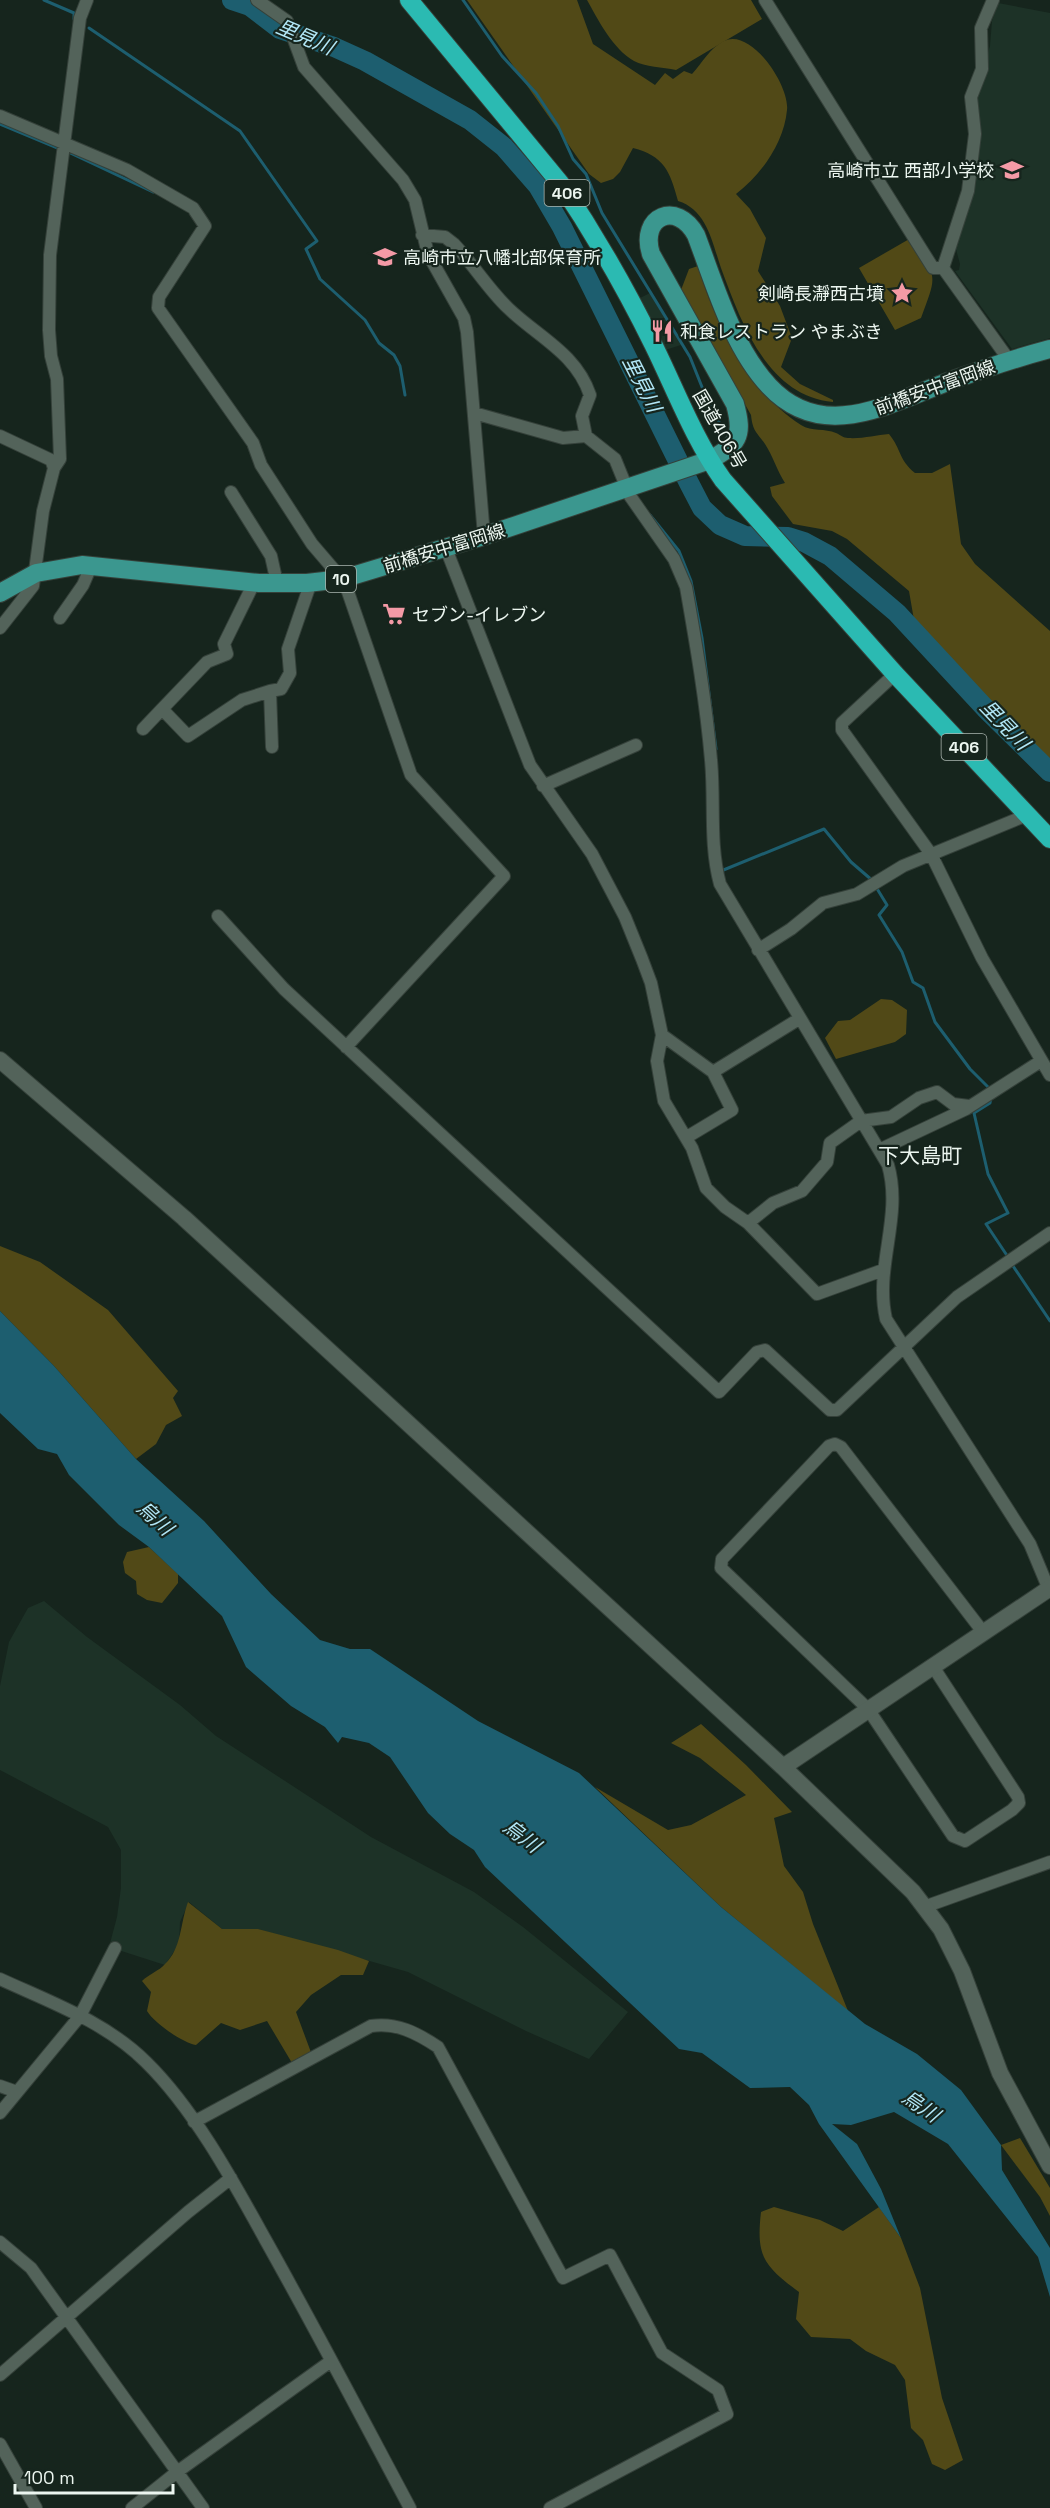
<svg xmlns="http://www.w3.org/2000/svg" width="1050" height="2508" font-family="'Space Grotesk','Noto Sans JP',sans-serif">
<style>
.built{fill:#1d3227}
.green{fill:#514916}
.forest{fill:#514917}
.water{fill:#1d5e6f}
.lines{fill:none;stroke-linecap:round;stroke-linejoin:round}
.stream{stroke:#1d5e6f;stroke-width:3}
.river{stroke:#1d5e6f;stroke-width:20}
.street-casing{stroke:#35413a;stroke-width:14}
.secondary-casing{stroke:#35413a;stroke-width:18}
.primary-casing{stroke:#35413a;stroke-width:20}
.highway-casing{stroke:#35413a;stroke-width:20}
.street{stroke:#53635a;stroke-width:12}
.secondary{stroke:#53635a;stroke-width:16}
.primary{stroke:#3b978f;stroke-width:18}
.highway{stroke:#2bbab2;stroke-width:18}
.labels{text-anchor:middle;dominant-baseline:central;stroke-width:4.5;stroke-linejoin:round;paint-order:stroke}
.shield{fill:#16251d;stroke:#acb7b1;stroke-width:1.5}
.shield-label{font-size:16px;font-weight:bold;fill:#ecf6f0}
.poi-label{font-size:18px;fill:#ecf6f0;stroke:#16251d;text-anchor:start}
.street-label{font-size:18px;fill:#ecf6f0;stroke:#16251d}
.water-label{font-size:20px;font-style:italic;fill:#b2e7f7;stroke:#16251d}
.quarter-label{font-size:21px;fill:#ecf6f0;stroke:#16251d}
</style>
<rect width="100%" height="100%" fill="#16251d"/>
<path class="built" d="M998,3L1050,13V338L1012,349L955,271L959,270L960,264L954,242L972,197L975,98L990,46L992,21Z
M650,293L681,345L662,351L634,301Z
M44,1601L87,1637L180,1705L216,1736L371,1837L474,1892L523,1927L628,2012L589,2059L526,2031L408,1972L258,1929H222L189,1902L180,1922L179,1944L165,1965L109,1947L117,1917L121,1888V1850L108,1827L0,1770V1686L9,1642L28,1608Z"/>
<path class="green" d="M587,0H751L762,19L676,70C663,67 645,67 634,61C613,49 598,20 587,0Z
M911,238C937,279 938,272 921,318L895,330L859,268Z
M1020,2138L1050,2188V2216L1040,2197L1001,2145Z"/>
<path class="forest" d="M467,0H577L593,44L655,85L665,73L673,79L684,71L692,74C702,63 710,48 724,41C751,27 790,86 787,110C784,143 761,175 736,194L750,209L766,238L758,271L780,306L792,338L781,367L800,384L833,400V402C767,396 741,322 721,268C712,242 707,210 678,201C670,171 664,156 633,148L620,172L613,179L601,183L589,174Z
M698,266C714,322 750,393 801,425C812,432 825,428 836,433C841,435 843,438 848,438C862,439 876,435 889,434C902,450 898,459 915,473H932L950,464L961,544L975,564L1050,631V774L1014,740L914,620L909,591L847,539L832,531L793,524L772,496L770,487L785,483C777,471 773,456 765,444C756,431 753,432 751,415L681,290L689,269Z
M881,999L892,1000L907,1010L906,1034L895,1042L836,1059L825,1038L838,1021L850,1020Z
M0,1246L40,1262L108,1310L178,1391L173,1398L182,1416L166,1425L156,1444L136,1459L54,1366L0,1311Z
M149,1547L178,1574V1583L162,1603L147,1600L137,1594L136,1581L125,1573L123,1562L127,1552Z
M701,1724L746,1765L792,1812L774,1818L784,1866L803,1892L813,1924L848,2011L721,1907L595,1787L668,1830L691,1825L746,1795L700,1758L671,1743Z
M188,1902L222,1929H258L338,1950L369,1961L363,1975H341L311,1995L296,2012L312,2055L292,2063L267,2021L240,2030L221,2023L196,2045C183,2043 154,2023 147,2011L151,1992L142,1981C149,1974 159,1971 165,1964C182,1948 180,1923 188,1902Z
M774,2207L820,2220L843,2231L879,2207L901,2238L920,2288L942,2398L963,2460L945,2470L932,2464L923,2440L911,2428L905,2380L895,2365L866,2351L850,2339L811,2337L796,2319L799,2292C763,2265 756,2256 761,2212Z"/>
<path class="water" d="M0,1311L54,1366L136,1459L204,1521L271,1594L320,1640L350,1649H370L478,1721L579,1773L721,1907L865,2024L917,2054L961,2090L1001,2145L1002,2170L1050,2248V2297L1038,2257L948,2144L894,2112L851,2125L832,2124L857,2144L881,2189L901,2238L819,2124L809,2105L790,2087L750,2088L702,2053L679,2049L485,1867L474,1850L450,1834L428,1813L390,1757L369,1743L342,1737L338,1743L325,1727L291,1706L246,1667L222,1616L149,1547L119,1525L69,1475L57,1454L38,1449L0,1413Z"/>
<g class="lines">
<path class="stream" d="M44,0L74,13V19
M463,0L502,56L536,93L558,126L573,159L586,174L602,213L690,357L708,402L720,424
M89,28L240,131L317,241L306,249L320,279L365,320L379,343L394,355L400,366L405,395
M0,124L60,149
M66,151L153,192
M650,515L679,551L691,581L702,638L716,749
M721,871L824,829L851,862L873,881
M876,887L887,905L879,915L902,952L913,982L923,988L935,1022L970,1069L991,1090
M991,1097L990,1103L974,1113L988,1174L1008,1213L986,1224L1008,1257
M1011,1263L1050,1321"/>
<path class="river" d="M232,0L250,6L280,29L334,47L365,61L470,120L504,147L538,186L562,227L689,483L702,508L720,525L745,536L788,537L804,542L830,556L897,613L985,708L1050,772"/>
<g class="street-casing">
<path id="street" d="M257,0L287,21L304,67L403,180L415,200L428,254L464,318L467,332L484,536
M765,0L933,268H943
M993,0L981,28L982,69L971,97L975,134L968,191L943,268L1009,360
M0,116L127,170L193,208L205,226L159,297L158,308L253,443L261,465L312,544L342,579L347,589L411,775L504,876L346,1047
M422,235L445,237L454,244C473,264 488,289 508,308C538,337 576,353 590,395L582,416L586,436L615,459L630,496L674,559L686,587C696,644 706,702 711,760C715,802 709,843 720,884L888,1165C903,1217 874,1267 886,1319L1030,1544L1050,1592
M474,413L563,438L586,436
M0,436L51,460L54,468
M231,492L271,556L277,583
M445,546L530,765L592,854L625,917L642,959L651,983L662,1035L657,1061L664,1101L692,1148L706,1188L725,1207L748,1223L817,1294L883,1270
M60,618L83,585L92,564
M0,628L33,586L43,511L54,468L60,459L57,379L51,356L49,330L50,255L80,18L87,0
M895,674L842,723V730L931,854L982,958L1050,1075
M270,691L281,689L290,673L288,649L311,582
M162,709L207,662L227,654L224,644L254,583
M143,729L162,709L188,736L242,700L270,691L272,747
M543,786L636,745
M218,916L284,989L719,1392L757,1352L765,1350L830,1410H837L957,1297L1050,1233
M758,950L791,929L823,903L857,894L903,866L1027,815
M662,1035L713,1072L732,1110L687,1137
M713,1072L799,1019
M879,1150L966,1109L1041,1061
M748,1223L773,1203L802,1191L827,1162L830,1143L861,1121L891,1117L919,1098L937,1092L953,1104L969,1106
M932,1665L1018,1797L1019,1803L1012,1810L965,1841L953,1836L868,1709L721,1568L722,1559L829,1446L835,1444L841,1447L983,1632
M924,1907L1050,1862
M0,1979C50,2002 106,2022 146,2062C194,2109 233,2181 265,2239C315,2328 362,2418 410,2508
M0,2086L17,2092
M0,2113L80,2016L115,1948
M194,2122L371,2026C396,2022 417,2033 438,2047L563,2278L610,2255L662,2353L718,2390L727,2414L550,2508
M0,2242L31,2268L203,2508
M0,2375L188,2212L231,2178
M0,2444L36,2508
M132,2508L177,2472L331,2361"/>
</g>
<g class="secondary-casing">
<path id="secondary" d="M0,1060L184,1218L783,1767L913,1892L941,1929L962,1971L1000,2073L1050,2166
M783,1767L1050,1588"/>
</g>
<g class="primary-casing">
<path id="primary" d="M0,593L36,573L82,565L259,583H307L342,579L484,536L710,460C738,444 744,437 735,404L651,254C639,216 677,200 696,235C715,285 732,346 769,386C823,444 890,403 950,381C983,369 1016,358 1050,349"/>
</g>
<g class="highway-casing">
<path id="highway" d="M409,0L560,183C595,235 626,289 654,346C676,391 694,439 723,480L895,674L1050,839"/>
</g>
<use href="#street" class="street"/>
<use href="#secondary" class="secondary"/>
<use href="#primary" class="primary"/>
<use href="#highway" class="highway"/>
</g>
<defs>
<g id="school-bare" transform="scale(1.8)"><path d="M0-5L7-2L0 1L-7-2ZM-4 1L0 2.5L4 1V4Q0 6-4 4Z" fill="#f49aa6" stroke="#16251d" stroke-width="2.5" paint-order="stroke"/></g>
<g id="sight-bare" transform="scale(1.8)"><path d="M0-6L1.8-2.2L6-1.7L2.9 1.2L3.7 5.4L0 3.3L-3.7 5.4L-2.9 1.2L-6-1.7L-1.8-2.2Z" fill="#f49aa6" stroke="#16251d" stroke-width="2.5" paint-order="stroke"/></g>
<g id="restaurant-bare" transform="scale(1.8)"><path d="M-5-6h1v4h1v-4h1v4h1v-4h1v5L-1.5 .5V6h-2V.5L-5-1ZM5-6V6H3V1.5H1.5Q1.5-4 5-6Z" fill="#f49aa6" stroke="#16251d" stroke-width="2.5" paint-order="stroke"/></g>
<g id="supermarket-bare" transform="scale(1.8)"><path d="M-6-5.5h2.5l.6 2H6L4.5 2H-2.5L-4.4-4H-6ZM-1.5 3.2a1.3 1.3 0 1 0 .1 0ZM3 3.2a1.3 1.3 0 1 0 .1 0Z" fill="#f49aa6" stroke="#16251d" stroke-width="2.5" paint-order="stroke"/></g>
</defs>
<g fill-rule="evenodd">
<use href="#school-bare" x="1012" y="170"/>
<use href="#school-bare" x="385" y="257"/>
<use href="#sight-bare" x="902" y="293"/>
<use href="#restaurant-bare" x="662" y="331"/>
<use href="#supermarket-bare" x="394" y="614"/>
</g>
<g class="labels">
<g class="shield">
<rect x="544.5" y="180" width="45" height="26" rx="4.5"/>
<rect x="326" y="566" width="30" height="26" rx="4.5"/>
<rect x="941.5" y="734" width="45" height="26" rx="4.5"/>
</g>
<g class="shield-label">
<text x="567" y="193">406</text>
<text x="341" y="579">10</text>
<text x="964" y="747">406</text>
</g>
<g class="poi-label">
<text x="994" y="170" text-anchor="end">高崎市立 西部小学校</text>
<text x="403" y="257">高崎市立八幡北部保育所</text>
<text x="884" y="293" text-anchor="end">剣崎長瀞西古墳</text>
<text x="680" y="331">和食レストラン やまぶき</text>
<text x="412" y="614">セブン-イレブン</text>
</g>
<g class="street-label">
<text transform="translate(935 387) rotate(-20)">前橋安中富岡線</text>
<text transform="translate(720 429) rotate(60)">国道406号</text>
<text transform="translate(444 548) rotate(-17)">前橋安中富岡線</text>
</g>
<g class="water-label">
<text transform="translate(305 37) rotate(23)">里見川</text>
<text transform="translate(642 384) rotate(63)">里見川</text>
<text transform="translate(1005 725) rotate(46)">里見川</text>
<text transform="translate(155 1518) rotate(42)">烏川</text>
<text transform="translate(522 1836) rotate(37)">烏川</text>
<text transform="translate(921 2106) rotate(34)">烏川</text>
</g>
<g class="quarter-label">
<text x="920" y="1155">下大島町</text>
</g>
</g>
<path d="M15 2484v9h158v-9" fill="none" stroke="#ecf6f0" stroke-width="3"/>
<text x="24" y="2484" font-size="18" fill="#ecf6f0" stroke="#16251d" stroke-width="4.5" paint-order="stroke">100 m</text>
</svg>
